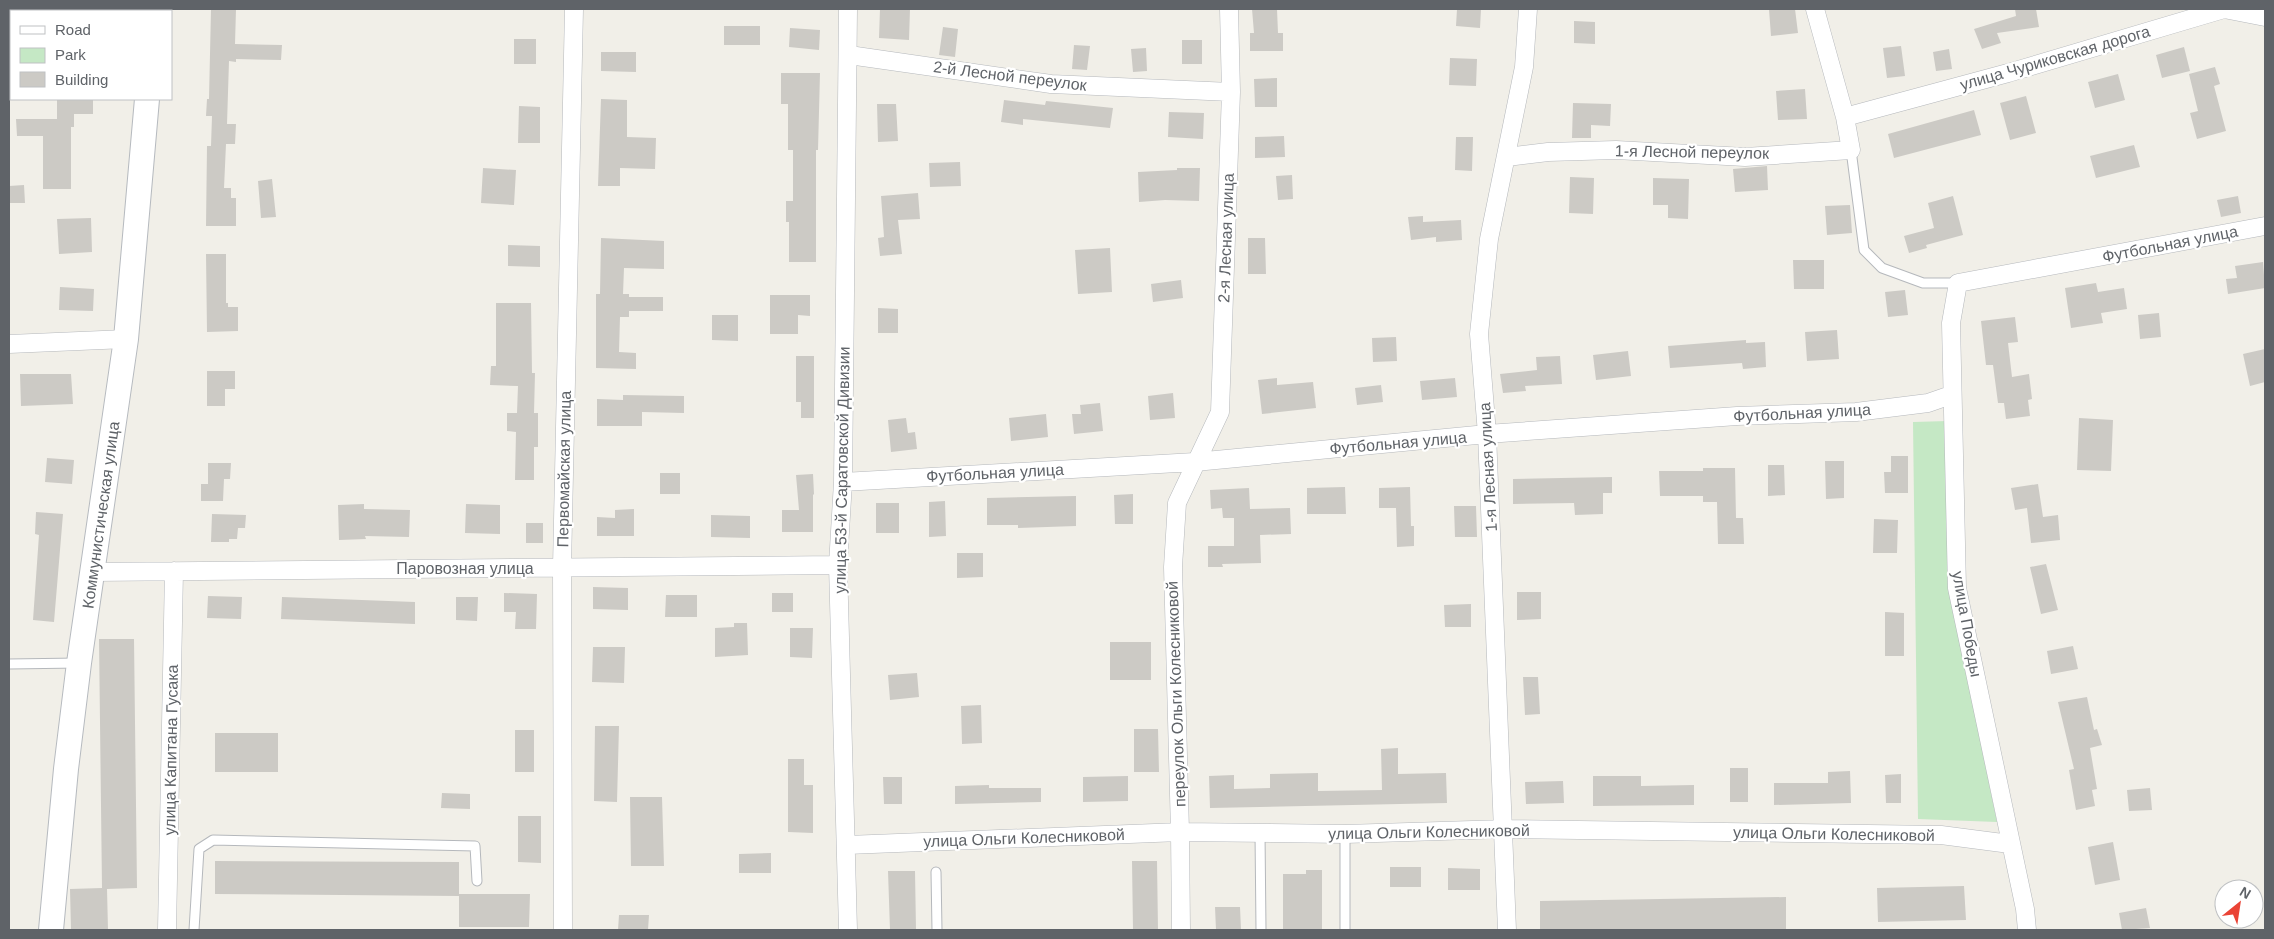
<svg xmlns="http://www.w3.org/2000/svg" width="2274" height="939" font-family="Arial,sans-serif">
<style>
.green{fill:#c5e8c5}
.building{fill:#cccac5}
.lines{fill:none;stroke-linecap:round;stroke-linejoin:round}
.lane-casing{stroke:#b5b8bc;stroke-width:11}
.street-casing{stroke:#b5b8bc;stroke-width:19}
.secondary-casing{stroke:#b6babf;stroke-width:26}
.lane{stroke:#fff;stroke-width:9}
.street{stroke:#fff;stroke-width:18}
.secondary{stroke:#fff;stroke-width:24}
.labels{text-anchor:middle;dominant-baseline:central;stroke-width:4.5;stroke-linejoin:round;paint-order:stroke}
.street-label{font-size:16px;fill:#5f6368;stroke:#fff}
</style>
<rect width="100%" height="100%" fill="#f1efe8"/>
<path class="green" d="M1948,421L1950,592L1997,822L1918,819L1913,422Z"/>
<path class="building" d="M211,9H236L235,44L282,45L281,60L236,59V62L229,61L227,124H236L235,144H226L224,188H231V198H236V226H206L207,146H211L212,116H206L207,99H209Z
M880,9H910L909,40L879,38Z
M1252,9H1277L1278,33H1283V51H1250V33H1254Z
M1457,9H1481L1480,28L1456,26Z
M1769,9H1795L1798,33L1771,36Z
M2015,9H2036L2039,27L1997,33L2001,43L1982,49L1974,29L2016,16Z
M1574,21L1595,22V44L1574,43Z
M724,26H760V45H724Z
M943,27L958,29L955,57L939,55Z
M790,28L820,30L819,50L789,47Z
M514,39H536V64H514Z
M1182,40H1202V64H1182Z
M1074,45L1090,46L1087,70L1072,69Z
M1901,46L1905,76L1887,78L1883,48Z
M2184,47L2190,71L2162,78L2156,55Z
M1146,48L1147,71L1133,72L1131,49Z
M1949,49L1952,69L1936,71L1933,52Z
M601,52H636V72L601,71Z
M1450,58L1477,59L1476,86L1449,85Z
M2215,67L2220,84L2214,86L2226,131L2197,139L2190,113L2198,111L2189,74Z
M781,73H820L818,150H816V262H789V222H786V201H793V150H788V104H781Z
M2118,74L2125,100L2095,108L2088,82Z
M1277,78V107H1255L1254,79Z
M1805,89L1807,119L1778,120L1776,91Z
M2026,96L2036,133L2010,140L2000,103Z
M57,99H93V114H74V127H71V189H43V136H17L16,119H57Z
M601,99L627,100V137L656,138L655,169L620,168V186H598Z
M1004,100L1045,105L1046,101L1113,108L1110,128L1023,119V125L1001,122Z
M1573,103L1611,104L1610,126L1591,125V138H1572Z
M877,104H896L898,141L878,142Z
M519,106L540,107V143H518Z
M1974,110L1981,135L1894,158L1888,134Z
M1169,112L1204,113L1203,139L1168,137Z
M1284,136L1285,157L1255,158V137Z
M1456,137H1473L1472,171L1455,170Z
M2134,145L2140,167L2096,178L2090,156Z
M960,162L961,186L930,187L929,163Z
M1767,166L1768,190L1735,192L1733,169Z
M483,168L516,170L514,205L481,203Z
M1177,168H1200L1199,201L1165,200L1139,202L1138,172L1177,170Z
M1292,175L1293,199L1278,200L1276,176Z
M1570,177L1594,178L1593,214L1569,213Z
M1653,178L1689,179L1688,219L1668,218V205H1653Z
M272,179L276,217L261,218L258,181Z
M24,185L25,203H9V186Z
M918,193L920,219L898,220L902,254L880,256L878,238L884,237L881,196Z
M1953,196L1963,235L1926,245L1927,248L1909,253L1904,236L1934,228L1928,203Z
M2238,196L2241,213L2221,217L2217,200Z
M1850,205L1852,233L1827,235L1825,206Z
M1423,216V222L1461,220L1462,240L1436,242V237L1411,240L1408,217Z
M91,218L92,252L59,254L57,219Z
M601,238L664,241V269L624,268L623,294H629V297H663V311H629V317H620L619,352L636,353V369L596,368V294H600Z
M1248,238H1265L1266,274H1248Z
M508,245L540,246V267L508,266Z
M1110,248L1112,292L1078,294L1075,250Z
M206,254H226V303H228V307H238V331L207,332Z
M1793,260H1824V289H1794Z
M2263,262L2265,288L2228,294L2226,279L2237,278L2235,266Z
M1181,280L1183,298L1153,302L1151,284Z
M2096,283L2098,292L2124,288L2127,309L2101,313L2103,323L2071,328L2065,288Z
M60,287L94,289L93,311L59,310Z
M1905,290L1908,315L1888,317L1885,292Z
M770,295H810V316L798,315V334H770Z
M496,303H531L532,373H535L534,413H538V447H534V480H515L516,432L507,431V413H517L518,386L490,385L491,366H496Z
M878,308L898,309V333H878Z
M2159,313L2161,337L2140,339L2138,315Z
M712,315H738V341L712,340Z
M2015,317L2018,342L2008,343L2012,377L2029,374L2032,399L2028,400L2030,416L2006,419L2004,403H1998L1993,365H1986L1981,321Z
M1837,330L1839,359L1807,361L1805,332Z
M1396,337L1397,361L1373,362L1372,338Z
M1746,340V343L1765,342L1766,367L1743,369L1742,363L1670,368L1668,346Z
M2265,349V382L2250,386L2243,354Z
M1628,351L1631,376L1596,380L1593,355Z
M796,356H814V418H801V402H796Z
M1560,356L1562,384L1525,386L1526,391L1503,393L1500,374L1537,370L1536,357Z
M207,371H235V389H225V406H207Z
M20,374H71L73,404L21,406Z
M1277,378V385L1313,382L1316,408L1262,414L1258,380Z
M1455,378L1457,397L1422,400L1420,381Z
M1381,385L1383,402L1357,405L1355,388Z
M1173,393L1175,418L1150,420L1148,396Z
M623,395L684,396V413L642,412V426H597V399L623,400Z
M1100,403L1103,431L1074,434L1072,414H1081L1080,405Z
M1046,414L1048,437L1011,441L1009,418Z
M906,418L908,433L915,432L917,449L891,452L888,420Z
M2079,418L2113,420L2111,471L2077,470Z
M1891,456H1908V493H1885L1884,472H1891Z
M47,458L74,460L72,484L45,482Z
M1825,461H1844V498L1826,499Z
M208,463H231L230,479H224L223,501H201V484H208Z
M1768,465H1784L1785,495L1768,496Z
M1703,468H1735L1736,518H1743L1744,544H1718L1717,502H1703V496H1660L1659,471H1703Z
M660,473H680V494H660Z
M813,474L814,494L813,495V532H782V510H799L796,475Z
M1612,477V493H1603V514L1575,515L1574,503L1513,504V479Z
M2038,484L2043,517L2058,515L2060,540L2031,543L2027,508L2015,510L2011,488Z
M1345,487L1346,514H1307V488Z
M1410,487L1411,526H1414V546L1397,547L1396,508H1379V488Z
M1249,488L1250,509L1290,508L1291,534L1260,535L1261,563L1222,564L1223,567H1208V546H1234V518H1223L1222,508L1211,509L1210,490Z
M1133,494V524H1115L1114,495Z
M1076,496V526L1018,528V525H987V498Z
M945,501L946,536L929,537V502Z
M876,503H899V533H876Z
M364,504V509L410,510L409,537L365,536L366,539L339,540L338,505Z
M466,504L500,505V534L465,533Z
M1454,506H1476L1477,537H1455Z
M634,509V536H597V517L615,518V510Z
M36,512L63,514L54,622L33,620L39,535L35,534Z
M212,514L246,515L245,528H238L237,539H229V542H211Z
M711,515L750,516V538L711,537Z
M1874,519L1898,520L1897,553H1873Z
M526,523H543V543H526Z
M957,553H983V577L957,578Z
M2046,564L2058,610L2041,614L2030,567Z
M593,587L628,588V610L593,609Z
M1517,592H1541V619L1517,620Z
M504,593L537,594L536,629H515L516,612H504Z
M772,593H793V612H772Z
M666,595H697V617H665Z
M208,596L242,597L241,619L207,618Z
M282,597L415,602V624L281,619Z
M456,597H478L477,621L456,620Z
M1471,604V627H1445L1444,605Z
M1885,612L1904,613V656H1885Z
M734,623H747L748,655L715,657V628L734,627Z
M790,628H813L812,658L790,657Z
M99,639H134L137,888L107,889L108,930H71L70,889L102,888Z
M1110,642H1151V680H1110Z
M2073,646L2078,669L2051,674L2047,651Z
M593,647H625L624,683L592,682Z
M917,673L919,697L890,700L888,675Z
M1523,677H1538L1540,714L1525,715Z
M2087,697L2094,730L2097,729L2102,745L2090,748L2097,789L2092,790L2095,806L2076,810L2069,770L2074,769L2058,702Z
M981,705L982,743L962,744L961,706Z
M595,726H619L617,802L594,801Z
M1134,729H1158L1159,772H1134Z
M515,730H534V772H515Z
M215,733H278V772H215Z
M1398,748V774L1446,773L1447,803L1210,808L1209,776L1234,775V789L1270,788V774L1318,773V791L1382,790L1381,749Z
M788,759H804V785H813V833L788,832Z
M1730,768H1748V802H1730Z
M1850,771L1851,803L1774,805V783H1828V772Z
M1901,774V803H1886L1885,775Z
M1128,776V801L1083,802V777Z
M1593,776H1641V786L1694,785V805L1593,806Z
M883,777H902V804H884Z
M1563,781L1564,803L1526,804L1525,782Z
M989,785V788H1041V802L955,804V786Z
M2150,788L2152,810L2129,811L2127,790Z
M442,793L470,794V809L441,808Z
M630,797H662L664,866H631Z
M518,816H541V863L518,862Z
M2113,842L2120,880L2095,885L2088,847Z
M771,853V873H739V854Z
M215,861L459,862V896L215,894Z
M1132,861H1157L1158,930H1133Z
M1390,867H1421V887H1390Z
M1448,868L1480,869V890H1448Z
M1306,870H1322V930H1283V874H1306Z
M888,871H915L916,930H890Z
M1964,886L1966,920L1878,922L1877,888Z
M459,894H530L529,927H459Z
M1786,897V930H1540V901Z
M1215,907H1240L1241,930H1216Z
M2146,908L2150,928L2122,930L2119,913Z
M619,915H649L648,930H618Z"/>
<g class="lines">
<g class="lane-casing">
<path id="lane" d="M122,9V11
M1851,150L1864,250L1882,268L1923,283H1958
M9,664L79,663
M1260,833L1261,930
M1345,834V930
M936,872L937,930
M194,930L199,849L213,840L475,846L477,881"/>
</g>
<g class="street-casing">
<path id="street" d="M849,55L1051,84L1231,92
M1845,117L2008,73L2224,9L2265,17
M1507,157L1548,152L1616,150L1745,157L1851,150L1845,117L1815,9
M9,344L126,339
M843,482L1195,462L1487,434L1737,416L1856,412L1928,403L1951,395
M92,572L838,565
M847,845L1180,832L1345,834L1504,829L1941,835L2010,844
M167,930L174,571
M563,930L562,567L574,9
M848,930L838,565L843,482L848,9
M1181,930L1180,832L1173,567L1177,503L1220,412L1231,92L1229,9
M1507,930L1487,434L1479,334L1489,239L1524,67L1528,9
M2027,930L2025,909L1957,588L1951,323L1958,283L2265,226"/>
</g>
<g class="secondary-casing">
<path id="secondary" d="M156,11V9
M51,930L66,769L79,663L126,339L147,99"/>
</g>
<use href="#lane" class="lane"/>
<use href="#street" class="street"/>
<use href="#secondary" class="secondary"/>
</g>
<g class="labels">
<g class="street-label">
<text transform="translate(2055 58) rotate(-16)">улица Чуриковская дорога</text>
<text transform="translate(1010 76) rotate(7)">2-й Лесной переулок</text>
<text transform="translate(1692 152) rotate(1)">1-я Лесной переулок</text>
<text transform="translate(1226 238) rotate(-88)">2-я Лесная улица</text>
<text transform="translate(2170 244) rotate(-11)">Футбольная улица</text>
<text transform="translate(1802 413) rotate(-3)">Футбольная улица</text>
<text transform="translate(1398 443) rotate(-5)">Футбольная улица</text>
<text transform="translate(1488 467) rotate(-93)">1-я Лесная улица</text>
<text transform="translate(564 469) rotate(-89)">Первомайская улица</text>
<text transform="translate(842 470) rotate(-89)">улица 53-й Саратовской Дивизии</text>
<text transform="translate(995 473) rotate(-3)">Футбольная улица</text>
<text transform="translate(101 515) rotate(-82)">Коммунистическая улица</text>
<text x="465" y="568">Паровозная улица</text>
<text transform="translate(1967 624) rotate(80)">улица Победы</text>
<text transform="translate(1176 694) rotate(-92)">переулок Ольги Колесниковой</text>
<text transform="translate(171 750) rotate(-89)">улица Капитана Гусака</text>
<text transform="translate(1429 832) rotate(-1)">улица Ольги Колесниковой</text>
<text transform="translate(1834 834) rotate(1)">улица Ольги Колесниковой</text>
<text transform="translate(1024 838) rotate(-2)">улица Ольги Колесниковой</text>
</g>
</g>
<rect width="2274" height="939" fill="none" stroke="#5f6368" stroke-width="20"/>
<rect x="10" y="10" width="162" height="90" fill="#ffffff" stroke="#bfc1c3"/>
<rect x="20" y="26" width="25" height="8" fill="#ffffff" stroke="#bfc1c3"/>
<text x="55" y="35" font-size="15" fill="#5f6368">Road</text>
<rect x="20" y="48" width="25" height="15" fill="#c5e8c5" stroke="#bfc1c3"/>
<text x="55" y="60" font-size="15" fill="#5f6368">Park</text>
<rect x="20" y="72" width="25" height="15" fill="#cccac5" stroke="#bfc1c3"/>
<text x="55" y="85" font-size="15" fill="#5f6368">Building</text>
<g transform="translate(2239 904) rotate(30)"><circle r="24" fill="#ffffff" stroke="#bfc1c3"/>
<path d="M0-4L9 19L0 12L-9 19Z" fill="#ea4335"/>
<text y="-8" font-size="14" font-weight="bold" text-anchor="middle" fill="#5f6368">N</text>
</g>
</svg>
